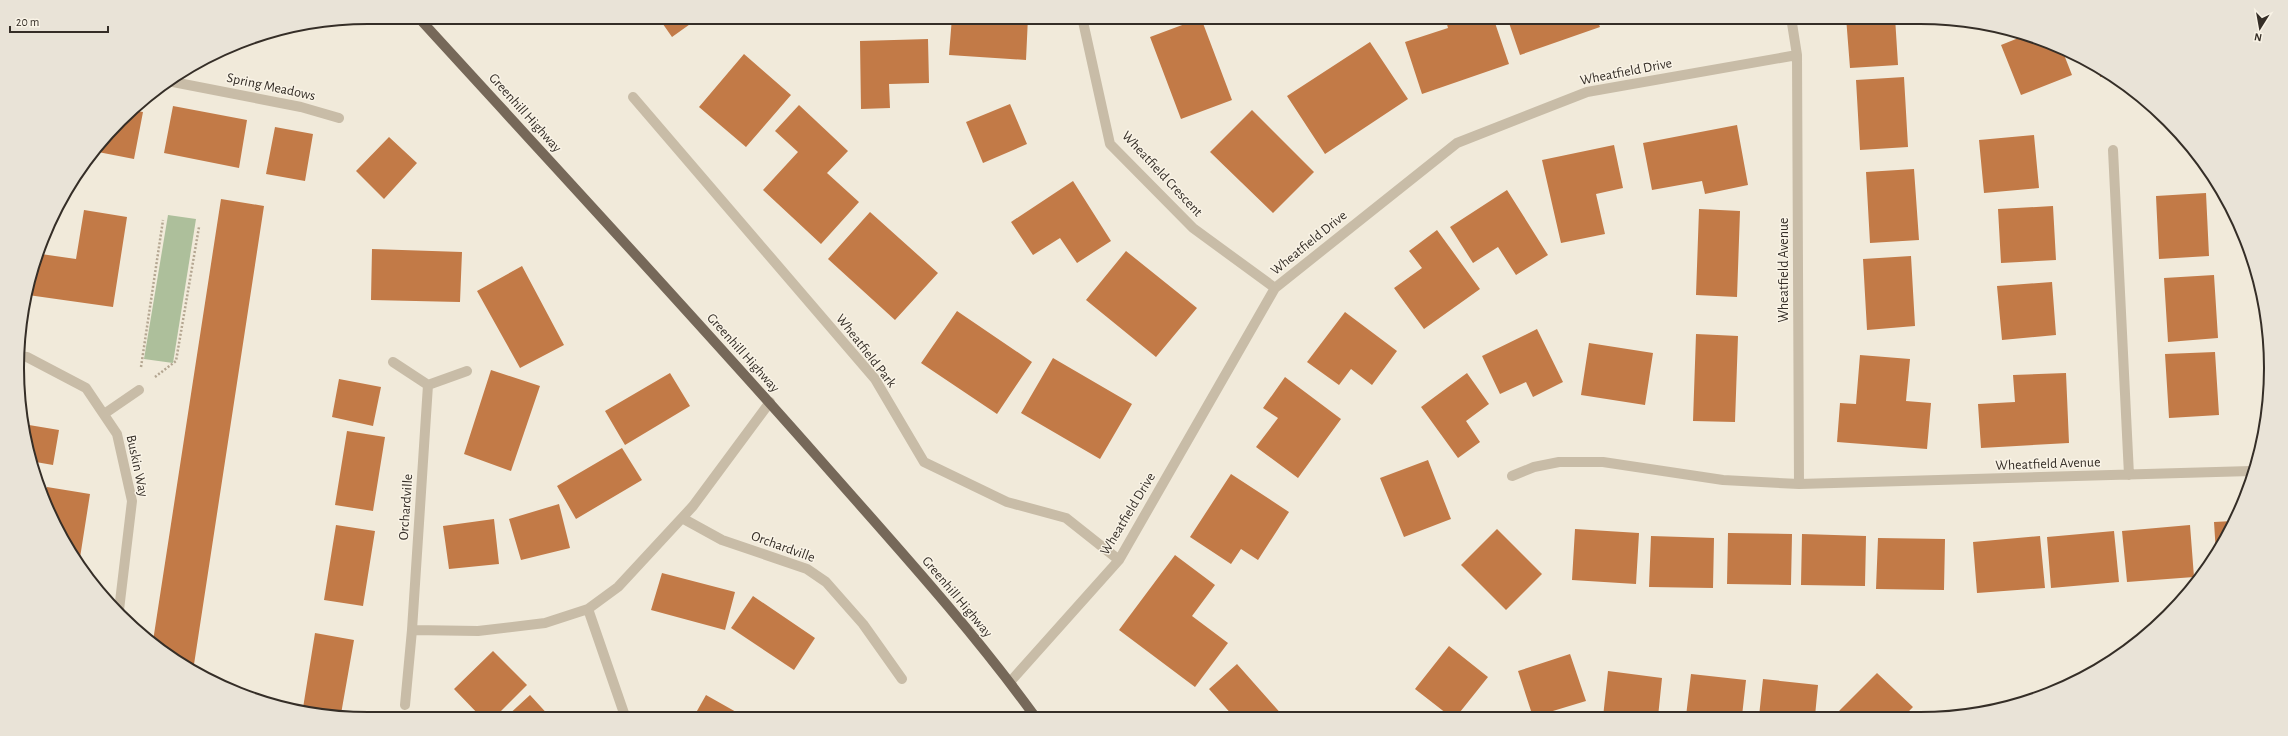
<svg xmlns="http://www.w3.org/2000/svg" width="2288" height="736" font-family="'Alegreya Sans',sans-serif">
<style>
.green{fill:#adbf9b}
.building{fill:#c27a47}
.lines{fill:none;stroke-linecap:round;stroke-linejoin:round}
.path{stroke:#b4a691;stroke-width:2.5;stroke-dasharray:2 2;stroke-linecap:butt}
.minor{stroke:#c8bca7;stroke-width:10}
.major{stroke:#766859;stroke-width:10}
.labels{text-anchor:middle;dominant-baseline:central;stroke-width:3;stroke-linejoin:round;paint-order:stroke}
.street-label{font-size:14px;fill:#352e27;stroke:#f9f3e6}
.rim{fill:none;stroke:#352e27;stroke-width:2}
</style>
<rect width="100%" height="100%" fill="#f1eada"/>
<path class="green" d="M168,215L196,219L173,363L144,359Z"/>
<path class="building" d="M658,17H700L672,37Z
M780,17H800L782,23Z
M952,17H1028L1026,60L949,55Z
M1445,17H1493L1509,64L1422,94L1405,42L1448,28Z
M1507,17H1596L1600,27L1520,55Z
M1631,17H1714V18L1631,23Z
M1846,17H1895L1898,65L1850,68Z
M1201,18L1232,100L1181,119L1150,37Z
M2026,35L2061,47L2072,75L2021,95L2001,45Z
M928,39L929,83L889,84L890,108L861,109L860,41Z
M1370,42L1408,99L1325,154L1287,96Z
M744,54L791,95L746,147L699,107Z
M2099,68L2103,70L2114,76L2100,77Z
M1904,77L1908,147L1860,150L1856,80Z
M1010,104L1027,144L983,163L966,122Z
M799,105L848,151L827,173L859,202L821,244L763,190L798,152L775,131Z
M173,106L247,120L239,168L164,153Z
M131,110L143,112L134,159L93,151Z
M1252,110L1314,172L1273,213L1210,152Z
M1737,125L1748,185L1705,194L1702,181L1652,190L1643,143Z
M275,127L313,134L305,181L266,174Z
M2034,135L2039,188L1984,193L1979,140Z
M389,137L417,163L384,199L356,171Z
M1614,145L1623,188L1596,194L1605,234L1561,243L1542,160Z
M2201,160L2212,173L2215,178L2212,180Z
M1914,169L1919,240L1870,243L1866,172Z
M1073,181L1111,241L1077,263L1060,238L1033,255L1011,222Z
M1507,190L1548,255L1516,275L1498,247L1473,263L1450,227Z
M2206,193L2209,256L2159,259L2156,196Z
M221,199L264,206L193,671L173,660L153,641Z
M2053,206L2056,260L2001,263L1998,209Z
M1699,209L1740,211L1737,297L1696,295Z
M84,210L127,217L113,307L28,295L41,254L76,259Z
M870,212L938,273L895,320L828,259Z
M1437,230L1480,289L1424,329L1394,288L1422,268L1409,251Z
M372,249L462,252L460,302L371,300Z
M1126,251L1197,308L1156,357L1086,300Z
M1911,256L1915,326L1867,330L1863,259Z
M522,266L564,345L520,368L477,291Z
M2214,275L2218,338L2168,342L2164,278Z
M2052,282L2056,335L2002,340L1997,286Z
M957,311L1032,362L997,414L921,363Z
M1345,312L1397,351L1372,385L1351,369L1339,385L1307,362Z
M1537,329L1563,382L1533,397L1526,382L1500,394L1482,356Z
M1696,334L1738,336L1735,422L1693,421Z
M1589,343L1653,353L1645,405L1581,395Z
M2215,352L2219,415L2169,418L2165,354Z
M1860,355L1910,359L1906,401L1931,403L1927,449L1837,442L1840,403L1856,404Z
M1053,358L1132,404L1100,459L1021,413Z
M491,370L540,386L511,471L464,454Z
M670,373L690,406L625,445L605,411Z
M1467,373L1489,404L1466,421L1480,442L1458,458L1421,407Z
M2066,373L2069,443L1981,448L1978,404L2015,402L2013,375Z
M1285,377L1341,419L1298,478L1256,447L1278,418L1263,408Z
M339,379L381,387L373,426L332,417Z
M23,424L59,430L53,465L30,461Z
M347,431L385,437L373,511L335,505Z
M622,448L642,480L576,519L557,486Z
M1428,460L1451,519L1404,537L1380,478Z
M1231,474L1289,512L1258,560L1241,549L1231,564L1190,537Z
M47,487L90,494L79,564L53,523L44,500Z
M559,504L570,548L521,560L509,519Z
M494,519L499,564L449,569L443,526Z
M2233,521L2224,543L2216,553L2214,522Z
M336,525L375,531L363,606L324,600Z
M2190,525L2194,577L2127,582L2122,531Z
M1497,529L1542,574L1506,610L1461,565Z
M1575,529L1639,533L1636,584L1572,580Z
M2114,531L2119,582L2051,588L2047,537Z
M1728,533L1792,534L1791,585L1727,584Z
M1802,534L1866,536L1865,586L1801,585Z
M1651,536L1714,538L1713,588L1649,587Z
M2040,536L2045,588L1977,593L1973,542Z
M1878,538L1945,539L1944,590L1876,589Z
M1175,555L1215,585L1192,616L1228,643L1195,687L1119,630Z
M662,573L735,592L725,630L651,610Z
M753,596L815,638L794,670L731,628Z
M315,633L354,640L341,714L303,708Z
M1449,646L1488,677L1456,717H1451L1415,689Z
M493,651L527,685L493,719H483L454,689Z
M1570,654L1586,701L1533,717L1518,671Z
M1237,664L1284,717H1234L1209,689Z
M1608,671L1662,678L1658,717H1603Z
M1877,673L1913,707L1904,716H1843L1838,712Z
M1691,674L1746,680L1742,716H1686Z
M1763,679L1818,685L1815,716H1759Z
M530,695L552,719H504Z
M706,695L745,717L744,718H693Z
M791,714L799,718H788Z"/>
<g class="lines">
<path class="path" d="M141,367L163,220
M155,377L176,361L199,227"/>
<path class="minor" d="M1082,17L1110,144L1193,228L1275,288
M1791,17L1797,55L1799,484
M173,82L301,107L339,118
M633,97L875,379L924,462L1007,502L1066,518L1119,560
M2113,150L2129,475
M19,356L27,357L86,388L117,434L132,501L119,610
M393,362L428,385L467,371
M104,414L139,390
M1512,476L1534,467L1559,462H1603L1723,480L1799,484L2251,471
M682,518L722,540L807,569L826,582L863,624L902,679
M588,609L626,719
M412,630L478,631L545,623L588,609L618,587L693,506L770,402
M1010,682L1119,560L1275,288L1457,143L1587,92L1797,55
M405,705L412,630L428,385"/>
<path class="major" d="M418,17C553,165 690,312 822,462C895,545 971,628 1036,718"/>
</g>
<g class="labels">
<g class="street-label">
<text transform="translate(1626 72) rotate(-11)">Wheatfield Drive</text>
<text transform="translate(271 87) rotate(12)">Spring Meadows</text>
<text transform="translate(525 113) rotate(48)">Greenhill Highway</text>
<text transform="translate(1162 174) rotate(47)">Wheatfield Crescent</text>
<text transform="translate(1309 243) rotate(-39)">Wheatfield Drive</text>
<text transform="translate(1784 270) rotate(-90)">Wheatfield Avenue</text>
<text transform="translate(866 351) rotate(52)">Wheatfield Park</text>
<text transform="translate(743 353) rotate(48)">Greenhill Highway</text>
<text transform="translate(2048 464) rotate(-2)">Wheatfield Avenue</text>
<text transform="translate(137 466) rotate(78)">Buskin Way</text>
<text transform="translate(406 507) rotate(-86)">Orchardville</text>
<text transform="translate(1128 514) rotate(-59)">Wheatfield Drive</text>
<text transform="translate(783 547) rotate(20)">Orchardville</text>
<text transform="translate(957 597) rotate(50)">Greenhill Highway</text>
</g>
</g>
<path d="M0 0H2288V736H0ZM368 24H1920A344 344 0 0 1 2264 368V368A344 344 0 0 1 1920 712H368A344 344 0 0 1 24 368V368A344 344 0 0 1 368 24Z" fill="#e9e3d7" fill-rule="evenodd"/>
<path class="rim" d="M368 24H1920A344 344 0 0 1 2264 368V368A344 344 0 0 1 1920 712H368A344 344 0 0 1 24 368V368A344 344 0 0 1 368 24Z"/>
<g transform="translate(2260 28) rotate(191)" stroke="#f9f3e6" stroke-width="3" paint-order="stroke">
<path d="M0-3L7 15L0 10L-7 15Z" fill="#352e27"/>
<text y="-6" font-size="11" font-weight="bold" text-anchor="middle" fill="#352e27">N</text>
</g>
<path d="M10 26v6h98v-6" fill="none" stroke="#352e27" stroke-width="2"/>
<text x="16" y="26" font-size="12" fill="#352e27" stroke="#f9f3e6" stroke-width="3" paint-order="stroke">20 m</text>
</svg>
